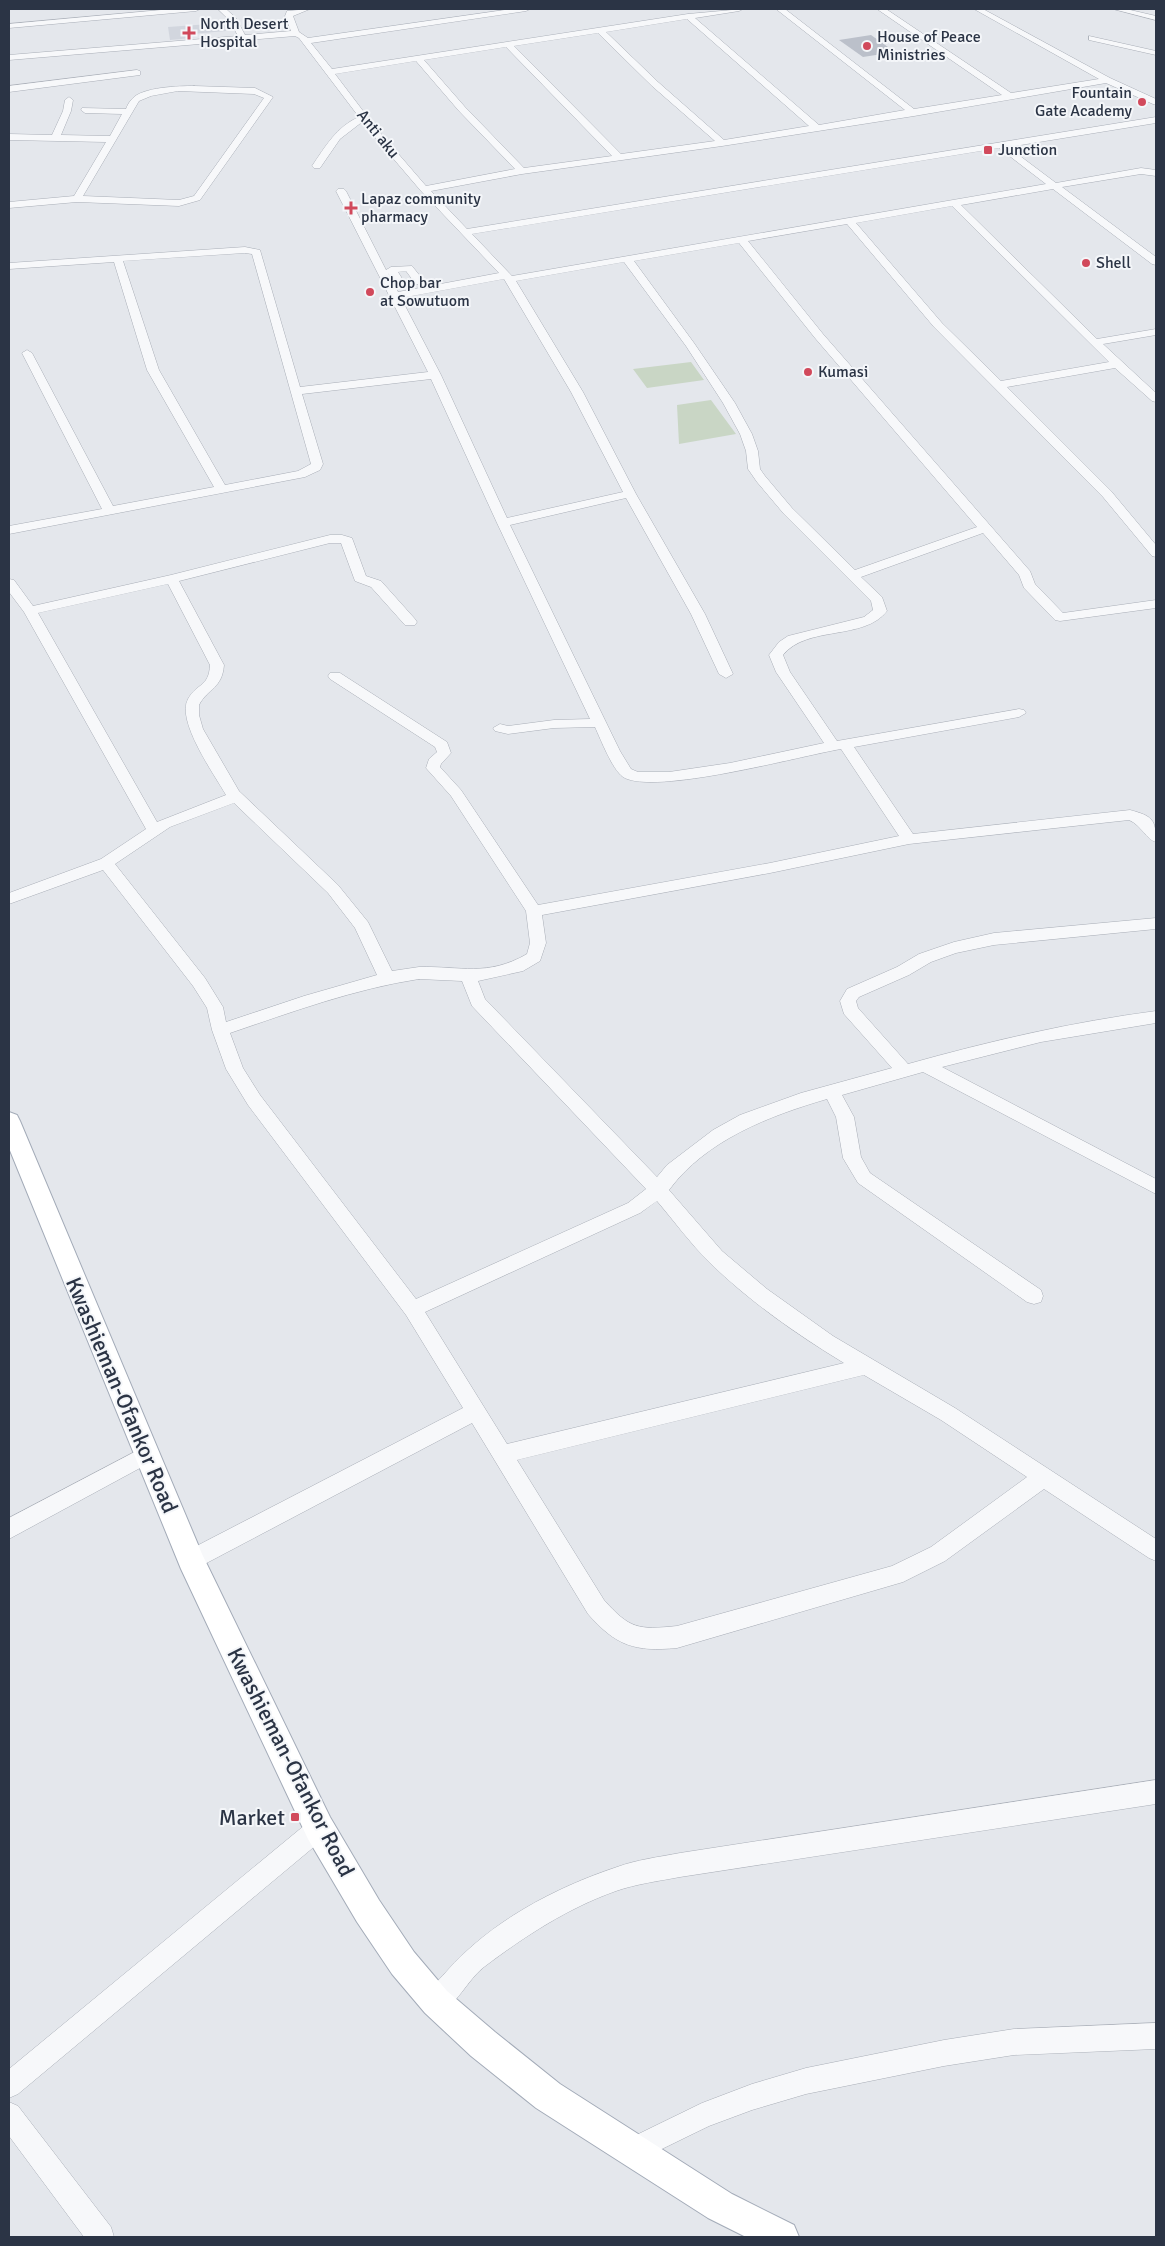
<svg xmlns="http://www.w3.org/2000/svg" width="1165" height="2246" font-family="Signika,sans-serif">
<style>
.built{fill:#d2d6de}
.green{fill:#c9d6c5}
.building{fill:#bbc0ca}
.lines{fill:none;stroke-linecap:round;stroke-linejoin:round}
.minor-casing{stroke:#a9aeb7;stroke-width:1}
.major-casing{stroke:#a3abb8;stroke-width:2}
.minor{fill:#f7f8fa;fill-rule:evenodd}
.major{fill:#fff;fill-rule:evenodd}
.poi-dot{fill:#d1495b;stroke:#f4f6f9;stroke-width:2}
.labels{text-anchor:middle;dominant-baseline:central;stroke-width:4;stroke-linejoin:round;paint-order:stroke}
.far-poi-label{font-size:16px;fill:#2b3445;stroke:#f4f6f9;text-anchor:start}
.far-street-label{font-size:16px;fill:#2b3445;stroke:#f4f6f9}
.near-street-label{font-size:22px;fill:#2b3445;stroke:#f4f6f9}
.near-poi-label{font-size:22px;fill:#2b3445;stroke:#f4f6f9;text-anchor:end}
</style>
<rect width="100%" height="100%" fill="#e4e7ec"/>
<path class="built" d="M224,23L226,31L192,34V38L170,40L168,27Z"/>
<path class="green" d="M691,362L704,380L647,388L633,369Z
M711,400L736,434L679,444L677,405Z"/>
<path class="building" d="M871,35L895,52L863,57L839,40Z"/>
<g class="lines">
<g class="minor-casing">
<path id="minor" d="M172,9H200L196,11L9,28V24Z
M218,9H226L236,18L245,35L291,31L285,16L287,11L310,9L293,16L299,32L308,38L511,9H530L526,11L311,43L332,69L688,14L743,9L739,11L695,18L819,125L905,110L776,9H785L914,109L1002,95L877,9H886L1011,93L1099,79L974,9H983L1110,78L1156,99V105L1153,104L1106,83L914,116L722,146L522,174L431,191L467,229L1156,117V123L1008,147L1056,183L1141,168L1156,170V176L1141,174L1062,187L1156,257V265L1152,264L1053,189L961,205L1097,339L1156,329V335L1103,344L1156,393V402L1152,401L1115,368L1007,387L1111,491L1156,545V557L1152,556L1103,497L934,327L847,224L748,241L823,334L1030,571L1035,584L1063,613L1156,600V608L1060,621L1055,620L1024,588L1019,575L983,533L861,577L882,597L887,611C864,641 807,625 783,655L790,672L837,741L1019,709L1024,710L1026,713L1019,717L854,747L913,834L1130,810C1152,816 1156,819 1156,842C1147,840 1141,825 1129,820L909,844L770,873L542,915L546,943L540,961L523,971L478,981L485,999L657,1177L667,1165L713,1130L740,1115L801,1093L892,1068L844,1014L840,1001L847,989L897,967L919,954L954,942L994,933L1156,918V929L994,945L956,953L931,962L909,975L859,997L856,1001L858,1008L908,1064C990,1041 1072,1022 1156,1011V1023L1041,1042L942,1067L1156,1179V1194L923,1072L842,1095L854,1117L861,1157L870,1173L1041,1290L1043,1296L1041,1302L1034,1304L1027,1302L858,1183L843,1158L836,1117L827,1099C769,1116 706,1140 669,1190L722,1251L767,1289L833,1336L955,1408L1156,1539V1561L1149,1558L1044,1489L945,1561L903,1582L677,1648C635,1652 616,1646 588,1614L472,1423L199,1567L191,1570L183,1567L180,1560L183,1553L463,1408L406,1315L248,1105L226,1069L212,1030L207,1008L193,986L103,870L9,904V893L101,859L146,829L24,612L9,592V579L14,580L33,606L171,575L330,535H342L352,538L366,576L381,581L415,619L417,622L415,625H405L371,587L355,581L341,543H330L179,581L224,665C222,689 208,688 199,705V715L203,729L239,791L338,885L368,922L392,971C401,970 410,968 419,967C461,966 487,977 527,954L530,943L526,911L451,796L426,768L429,759L437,752L435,747L330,679L328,676L330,673H340L447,742L451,753L441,764L440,767L461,790L538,905L770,863L899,836L841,749C800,756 654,796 623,777C612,769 601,740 595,727L554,728L508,734L495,731L493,728L500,724L508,726L554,720L590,719L497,523L431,379L302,394L323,464L320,470L305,477L9,534V526L102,509L22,353L27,350L32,353L113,506L214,487L147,370L114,262L9,269V263L245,247L260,250L300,387L428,372L336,191L338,189H344L346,191L386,270L391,267L412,266L424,281C418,286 404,287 396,285L388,273L398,292L499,273L421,191L362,122L340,139L320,168H314L312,166C325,147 337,126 359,117L299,38L295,36L9,60V55L238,36L230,21ZM687,19L809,126L724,140L658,82L606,32ZM598,33L652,86L715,141L621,154L514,46ZM506,47L612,156L524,168L465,107L424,60ZM416,61L459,111L515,169L426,186L376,128L335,74ZM999,148L1046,184L512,276L472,234ZM952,206L1109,362L1001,381L942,323L856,223ZM739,243L815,338L977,527L855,570L792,508L765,476L760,469L758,451L752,434L735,403L694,343L634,261ZM245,253L252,254L311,464L298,471L225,485L159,370L123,261ZM624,262L686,346L723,403L740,434L746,451L748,469L757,482L784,514L871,601L873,610L864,617L788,636L779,642L769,655L776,672L824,743L730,763L669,772H638L631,769L620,751L510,525L626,498L691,614L719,674L726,678L733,674L705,614L636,494L583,392L516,281ZM406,271L412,279L403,280L398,272ZM504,279L571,392L623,492L507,518L441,375L401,298ZM168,584L210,665C209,687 197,683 188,699C176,721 214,774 226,795L157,822L38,613ZM234,803L328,893L355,928L377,975L304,996L226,1022L223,1007L205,978L115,864L170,827ZM419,979L462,981L472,1006L646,1189L628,1203L416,1299L260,1095L243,1068L230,1033C292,1012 354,989 419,979ZM657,1201C674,1221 690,1243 709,1262C749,1301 796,1334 844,1363L507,1444L425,1312L640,1213ZM864,1375L941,1420L1027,1477L931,1547L892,1566L677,1626C638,1630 630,1629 604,1600L517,1460Z
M1113,9H1126L1156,16V20Z
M1089,36L1156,51V55L1089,40Z
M137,70L140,71V75L9,92V86Z
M194,86L255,88L273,97L200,200L179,206L77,202L9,208V202L74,196L106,142L9,140V134L52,135L63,111L65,100L69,97L73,100L71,111L61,135L110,136L122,114L85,113L81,110L82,108L126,109C127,106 129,102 132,99C142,87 179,86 194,86ZM178,91L254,94L264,98L194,196L179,200L83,196L139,101L151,96Z
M146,1446L153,1449L156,1455L153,1461L9,1539V1518Z
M1156,1780V1804L680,1877C659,1881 636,1884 616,1891C568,1908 525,1936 484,1967C467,1980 457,2006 436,2015L427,2011L423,2002C428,1990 438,1981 446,1972C490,1922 554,1888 617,1867C636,1860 659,1857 680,1853Z
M319,1816L327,1820L331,1828L327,1836L18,2094L9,2098V2069L311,1820Z
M1156,2023V2049L1014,2055L944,2066L806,2094L752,2110L709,2126L631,2164L622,2160L618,2151L622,2142L702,2103L752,2084L806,2068L944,2040L1014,2029Z
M9,2102L18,2106L111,2227L114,2237H84L9,2136Z"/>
</g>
<g class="major-casing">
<path id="major" d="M9,1112L17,1115L20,1121L202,1554L330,1817L379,1900L414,1952L447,1991L495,2032L560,2084L732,2194L794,2225L799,2237H746L708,2218L536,2108L471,2056L425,2013L392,1974L357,1922L308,1839L181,1569L9,1148Z"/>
</g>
<use href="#minor" class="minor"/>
<use href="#major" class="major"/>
</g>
<g class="poi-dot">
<path d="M186.5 25.5h5v5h5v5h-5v5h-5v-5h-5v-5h5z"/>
<circle cx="867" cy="46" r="5"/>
<circle cx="1142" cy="102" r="5"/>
<rect x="983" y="145" width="10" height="10" rx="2.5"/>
<path d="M348.5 200.5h5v5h5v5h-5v5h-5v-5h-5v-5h5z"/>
<circle cx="1086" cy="263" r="5"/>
<circle cx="370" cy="292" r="5"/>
<circle cx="808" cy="372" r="5"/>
<rect x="290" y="1812" width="10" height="10" rx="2.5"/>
</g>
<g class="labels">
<g class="far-poi-label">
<text x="200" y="24">North Desert<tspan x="200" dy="18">Hospital</tspan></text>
<text x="877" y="37">House of Peace<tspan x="877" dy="18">Ministries</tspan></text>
<text x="1132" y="93" text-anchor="end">Fountain<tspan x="1132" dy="18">Gate Academy</tspan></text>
<text x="998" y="150">Junction</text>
<text x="361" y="199">Lapaz community<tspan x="361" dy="18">pharmacy</tspan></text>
<text x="1096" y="263">Shell</text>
<text x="380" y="283">Chop bar<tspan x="380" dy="18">at Sowutuom</tspan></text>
<text x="818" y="372">Kumasi</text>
</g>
<g class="far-street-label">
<text transform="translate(378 134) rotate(51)">Anti aku</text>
</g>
<g class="near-street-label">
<text transform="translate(122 1395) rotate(67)">Kwashieman-Ofankor Road</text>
<text transform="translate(291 1762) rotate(63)">Kwashieman-Ofankor Road</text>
</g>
<g class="near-poi-label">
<text x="285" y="1817">Market</text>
</g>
</g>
<rect width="1165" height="2246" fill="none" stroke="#2b3445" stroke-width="20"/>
</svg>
